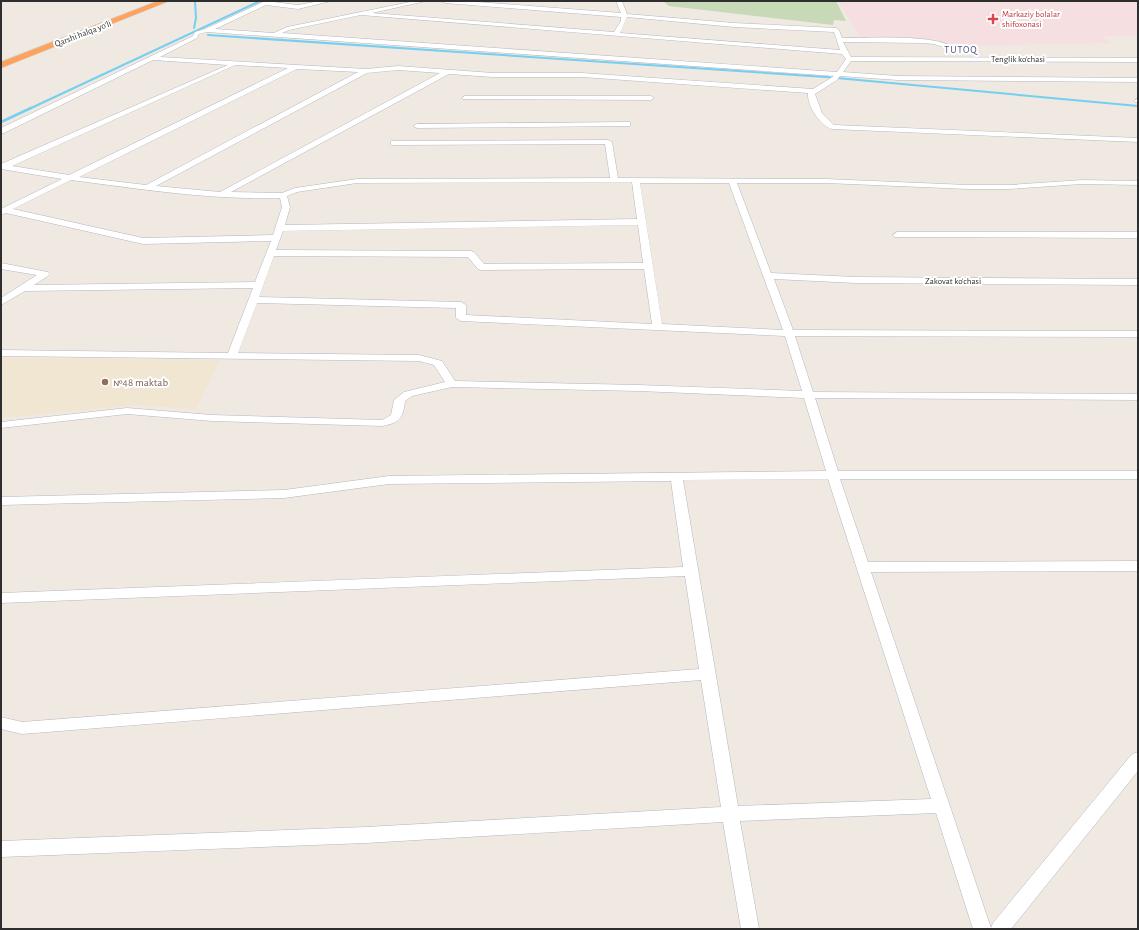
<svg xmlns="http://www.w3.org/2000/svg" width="1139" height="930" font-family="'Alegreya Sans',sans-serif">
	<rect width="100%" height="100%" fill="#efe9e1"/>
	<path fill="#f0e6d1" d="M1 358 220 360 196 409 136 405 1 418Z"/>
	<path fill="#f5dfe0" d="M838 1H1138V36H1102L1112 43 943 46 937 39 860 38Z"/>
	<path fill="#c8d9b8" d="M663 1H836L846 21 834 20 833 25 669 6Z"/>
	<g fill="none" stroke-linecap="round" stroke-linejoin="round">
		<g stroke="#75cff0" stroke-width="2">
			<path d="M194 28 196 18 195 1"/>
			<path d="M208 35 826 77 1138 106"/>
			<path d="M29 109 260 1"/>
		</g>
		<path stroke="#75cff0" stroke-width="2.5" d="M1 122 31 108"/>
		<defs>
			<g id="minor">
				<path d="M265 1 298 5 320 1H331L298 9 266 5 215 29 274 33 287 27 415 1H426L372 13 614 32 621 21V17L445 3 442 1H465L621 13 616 1H622L627 14 734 23 836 28 839 30 842 38C866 38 935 34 952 47L949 49 934 44 923 43 843 42 851 57 1138 58V62L851 61 843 72 898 76 1138 78V82L898 80 840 76 837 80 815 94 822 113 834 125 1138 138V142L832 129C819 125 807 105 808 93L582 77H493L449 74 231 192 282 193 295 188 357 179 610 178 605 144 391 145V141H394L608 140 612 142 618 178 826 179 968 185H1009L1082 180 1138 181V185L1082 184 1009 189H968L826 183H737L771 273 856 277 1138 279V285L856 283 774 279 793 330 1138 331V337L795 336 813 392 1138 394V400L815 398 838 471H1138V479H840L868 562 1138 561V571L871 572 991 928 993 923 1132 754 1138 752V771L1011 929H973L936 813 740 821 759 929H741L723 822 366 843 1 857V841L366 827 721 807 701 680 22 734 1 729V717L22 722 699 669 685 576 1 603V593L683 567 671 481 389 484 284 498 1 505V497L284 490 389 476 826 471 804 398 639 391 452 387 412 396 405 401C403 419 399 423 382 426L212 421 127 414 1 428V422L127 408 212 415 382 420 391 415 394 400 404 392 445 382 434 365 419 361 1 356V350L228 353 253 288 25 291 1 305V298L37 275 1 269V263L48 272 50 274 48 276 34 285 255 282 271 241 143 244 6 213 1 215V209L62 179 1 169V164L228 65 153 60 4 133H1V128L193 36 195 32 205 29ZM361 15 842 54 846 59 837 72 282 33 289 30ZM627 17 734 27 834 32 840 50 620 33ZM207 32 834 76 813 89 582 73H493L398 66 366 69 160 57 197 38 199 34ZM235 65 288 68 69 175 12 166ZM297 69 358 72 146 185 79 177ZM398 70 440 73 220 192 156 186 367 73ZM71 180C140 189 210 200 280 198L282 207 273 235 143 238 13 209ZM632 182 637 219 285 225 290 207 287 196 297 192 357 183ZM640 183H729L783 330 662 324ZM638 225 643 263 484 264 474 252 471 251 276 250 283 231ZM274 256 468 257 478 269 481 270 644 269 652 324 466 315V305L461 302 259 297ZM257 303 456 308V318L461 321 785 336 802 391 639 385 455 381 442 361 419 355 238 353ZM828 479 931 799 738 806 683 480Z"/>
				<path d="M465 96H651L654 98 651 100 463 99V97Z"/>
				<path d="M1137 99 1138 103 1135 102V100Z"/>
				<path d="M627 122H630V126L417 128 413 126 417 124Z"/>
				<path d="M897 232H1138V238L894 237 893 235Z"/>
			</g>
			<path id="highway" d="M158 1H169L1 68V62Z"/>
		</defs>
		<use href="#minor" stroke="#b4b7c1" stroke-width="1"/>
		<use href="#highway" stroke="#c9c9c9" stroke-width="1"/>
		<use href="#minor" fill="#fff" fill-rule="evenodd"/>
		<use href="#highway" fill="#ffa35c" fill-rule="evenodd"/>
	</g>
	<path fill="#e0444e" stroke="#fff" stroke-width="1.5" d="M991 13h4v4h4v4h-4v4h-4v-4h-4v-4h4z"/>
	<circle fill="#8d6e63" stroke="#fff" stroke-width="1.5" cx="105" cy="382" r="4"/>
	<g text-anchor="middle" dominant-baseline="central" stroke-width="4" stroke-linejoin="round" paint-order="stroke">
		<g font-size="9" fill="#be3a42" stroke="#fff" text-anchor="start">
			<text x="1002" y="14">Markaziy bolalar<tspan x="1002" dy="10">shifoxonasi</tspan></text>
		</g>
		<g font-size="9" fill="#2e2e2e" stroke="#fff">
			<text transform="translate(83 34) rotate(-21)">Qarshi halqa yoʻli</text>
			<text x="1018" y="59">Tenglik ko'chasi</text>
			<text x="953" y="281">Zakovat ko'chasi</text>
		</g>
		<g font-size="10" letter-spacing="1" fill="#4d5680" stroke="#fff">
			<text x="961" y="50">TUTOQ</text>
		</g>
		<g font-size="11" fill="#785e54" stroke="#fff" text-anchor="start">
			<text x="113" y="382">№48 maktab</text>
		</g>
	</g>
	<rect width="1139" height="930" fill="none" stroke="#2e2e2e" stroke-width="4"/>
</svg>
